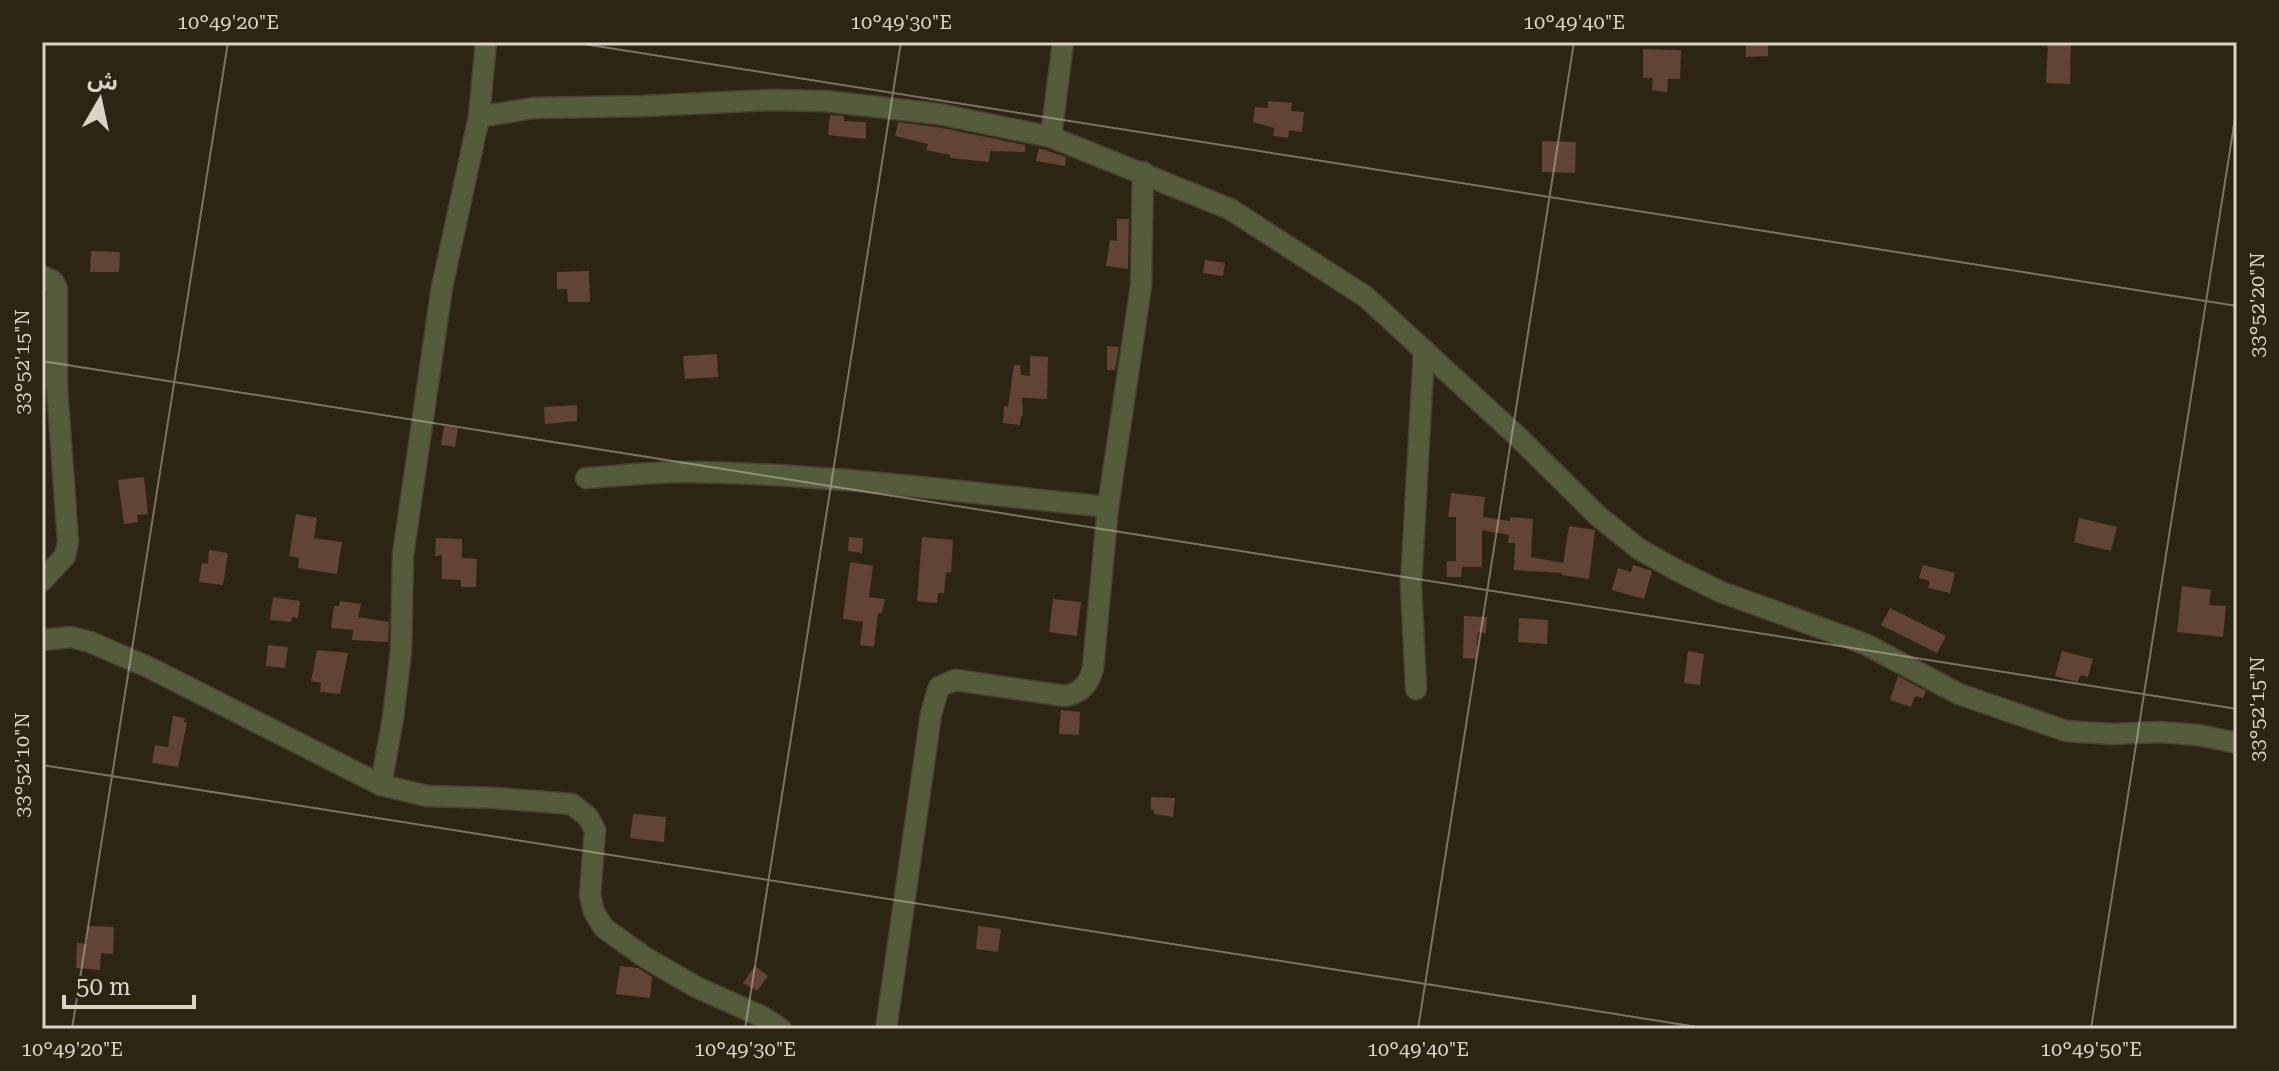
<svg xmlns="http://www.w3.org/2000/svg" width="2279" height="1071" font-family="'Roboto Serif','Noto Sans Arabic',serif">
	<rect width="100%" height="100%" fill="#2d2514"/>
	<g fill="#614433">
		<path d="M1746 42H1768V56L1746 57Z"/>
		<path d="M2048 42H2071L2070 84 2046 83Z"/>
		<path d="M1643 49 1681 50 1680 79H1668L1667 92 1652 90 1653 78H1643Z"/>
		<path d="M1268 101 1292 103 1291 111 1304 112 1302 132 1289 130 1288 138 1273 136 1274 128 1253 122 1255 107 1268 108Z"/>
		<path d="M830 115 844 116V121L866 122V139L828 135Z"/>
		<path d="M898 122 937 127 1025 145V152L990 151 989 162 950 158V155L926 150 928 144 895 136Z"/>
		<path d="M1542 141 1576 142 1575 173 1542 172Z"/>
		<path d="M1039 148 1066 157 1065 166 1036 161Z"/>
		<path d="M1117 219H1129L1128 269 1106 266 1110 240 1117 241Z"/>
		<path d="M91 251 120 252 119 272H90Z"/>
		<path d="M1205 260 1225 263 1223 276 1203 273Z"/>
		<path d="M589 271 590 302H568L567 289H557V272Z"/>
		<path d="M1107 346 1119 347 1115 370H1107Z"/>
		<path d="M717 354 718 377 685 379 683 356Z"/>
		<path d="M1030 356 1048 357 1047 399 1022 398 1023 416H1021L1020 425 1003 423 1004 406 1008 407 1014 365H1020L1021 375 1030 376Z"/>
		<path d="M577 405V421L545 424 544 407Z"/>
		<path d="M444 426 458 428 455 447 441 445Z"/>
		<path d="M144 477 148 514 137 515 138 522 124 524 118 480Z"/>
		<path d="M1451 493 1485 497 1483 517 1510 521V517L1533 519 1531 557 1563 563 1569 526 1595 530 1589 579 1562 575V573L1514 570 1515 543H1508L1509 535 1482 530V567H1462L1461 577H1447V561H1456V517H1448Z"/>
		<path d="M296 514 317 518 314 538 342 542 337 574 298 568 299 558 289 556Z"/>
		<path d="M2079 518 2117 527 2111 551 2074 542Z"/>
		<path d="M849 537 863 538 862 553 848 551Z"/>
		<path d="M922 537 953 540 951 573 946 572 944 593H938L937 603 917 601Z"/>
		<path d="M436 538 462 539V558L477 559 476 587H461V580L442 579V555L435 556Z"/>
		<path d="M209 550 228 553 223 585 199 582 202 563 208 564Z"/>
		<path d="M850 562 873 566 869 597 885 599 882 613H878L874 647 860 645 863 622 843 619Z"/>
		<path d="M1633 565 1652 571 1644 599 1612 590 1618 568 1631 572Z"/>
		<path d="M1923 565 1955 573 1950 593 1928 588 1930 581 1919 578Z"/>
		<path d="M2182 586 2211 590 2209 605 2226 606 2223 637 2177 632Z"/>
		<path d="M273 597 300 601 298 618 292 617 291 622 270 620Z"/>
		<path d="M1053 599 1081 602 1077 636 1049 632Z"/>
		<path d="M340 601 361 604 358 617 389 622 388 642 352 640 353 630 331 628 334 606H339Z"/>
		<path d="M1890 608 1946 636 1937 653 1881 625Z"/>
		<path d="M1464 616 1487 617 1486 633 1478 632 1476 659 1463 658Z"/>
		<path d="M1519 618 1548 620 1547 644 1518 642Z"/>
		<path d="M268 645 288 647 285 668 266 666Z"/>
		<path d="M317 650 348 653 340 694 320 692 321 683 311 681Z"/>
		<path d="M1688 651 1704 654 1700 685 1684 683Z"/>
		<path d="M2062 651 2093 659 2088 677 2081 675 2077 682 2055 676Z"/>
		<path d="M1898 676 1926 691 1923 698 1915 696 1911 707 1890 700Z"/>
		<path d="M1061 710 1080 712 1079 735 1059 734Z"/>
		<path d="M173 716 185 718 184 722 187 723 178 767 152 763 155 745 168 747Z"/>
		<path d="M1151 797 1175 798 1173 817 1154 814V810L1151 809Z"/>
		<path d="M633 814 666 817 664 842 630 838Z"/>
		<path d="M88 926 114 927 113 954 101 953 100 970 76 968 77 943 87 944Z"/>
		<path d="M978 926 1001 929 998 952 976 949Z"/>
		<path d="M620 966 638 968 652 977 650 998 616 994Z"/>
		<path d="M755 966 768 976 757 991 743 983Z"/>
	</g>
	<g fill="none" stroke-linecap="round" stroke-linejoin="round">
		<defs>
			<g id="minor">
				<path d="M479 117 533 108 645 106 771 100 825 101 939 114 1051 137 1230 209 1366 297 1517 436 1598 516 1639 549 1678 571 1721 592 1865 644 1959 694 2066 731 2112 734 2160 732 2198 735 2237 743"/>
				<path d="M1051 137 1063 42"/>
				<path d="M42 276 53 281 57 289V387L68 542 65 556 42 581"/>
				<path d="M586 478C618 476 651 472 683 472 825 473 967 493 1108 507"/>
				<path d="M42 640 71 637 90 642 148 667 381 785 427 796 496 798 572 804 588 817 595 830 590 895 594 912 604 928 646 958 696 987 763 1017 781 1029"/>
				<path d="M1416 689 1411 585 1424 350"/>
				<path d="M381 785 393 718 401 651 403 555 442 287 479 117 486 42"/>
				<path d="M886 1029 931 714 939 687 955 680 1066 696C1082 692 1089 684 1093 668L1108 507 1141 286 1143 172"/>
			</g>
		</defs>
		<use href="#minor" stroke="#494131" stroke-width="23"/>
		<use href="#minor" stroke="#555c3c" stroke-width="20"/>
	</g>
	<path fill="none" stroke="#d9d3c8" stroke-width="2" stroke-opacity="0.45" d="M571 42 2237 306M42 361 2237 709M42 765 1710 1029M72 1029 228 42M745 1029 901 42M1418 1029 1574 42M2091 1029 2237 106"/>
	<rect width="2279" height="1071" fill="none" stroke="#2d2514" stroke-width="88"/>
	<g transform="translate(100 100) rotate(9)" stroke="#2d2514" stroke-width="6" paint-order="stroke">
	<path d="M0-6L14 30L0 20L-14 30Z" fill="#d9d3c8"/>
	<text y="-12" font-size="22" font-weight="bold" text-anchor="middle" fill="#d9d3c8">ش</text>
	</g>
	<path d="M64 995v12h130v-12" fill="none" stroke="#d9d3c8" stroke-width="4"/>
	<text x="76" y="995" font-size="24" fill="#d9d3c8" stroke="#2d2514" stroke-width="6" paint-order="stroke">50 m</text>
	<rect x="44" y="44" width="2191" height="983" fill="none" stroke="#d9d3c8" stroke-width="3"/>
	<g font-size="20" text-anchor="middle" fill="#d9d3c8">
		<text x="228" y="29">10°49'20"E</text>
		<text x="901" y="29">10°49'30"E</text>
		<text x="1574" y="29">10°49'40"E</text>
		<text transform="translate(2257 305) rotate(-90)" y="7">33°52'20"N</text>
		<text transform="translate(22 362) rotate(-90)" y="7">33°52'15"N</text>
		<text transform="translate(2257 709) rotate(-90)" y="7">33°52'15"N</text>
		<text transform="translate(22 765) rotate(-90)" y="7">33°52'10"N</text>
		<text x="72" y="1056">10°49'20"E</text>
		<text x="745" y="1056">10°49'30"E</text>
		<text x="1418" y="1056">10°49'40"E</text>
		<text x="2091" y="1056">10°49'50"E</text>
	</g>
</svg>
